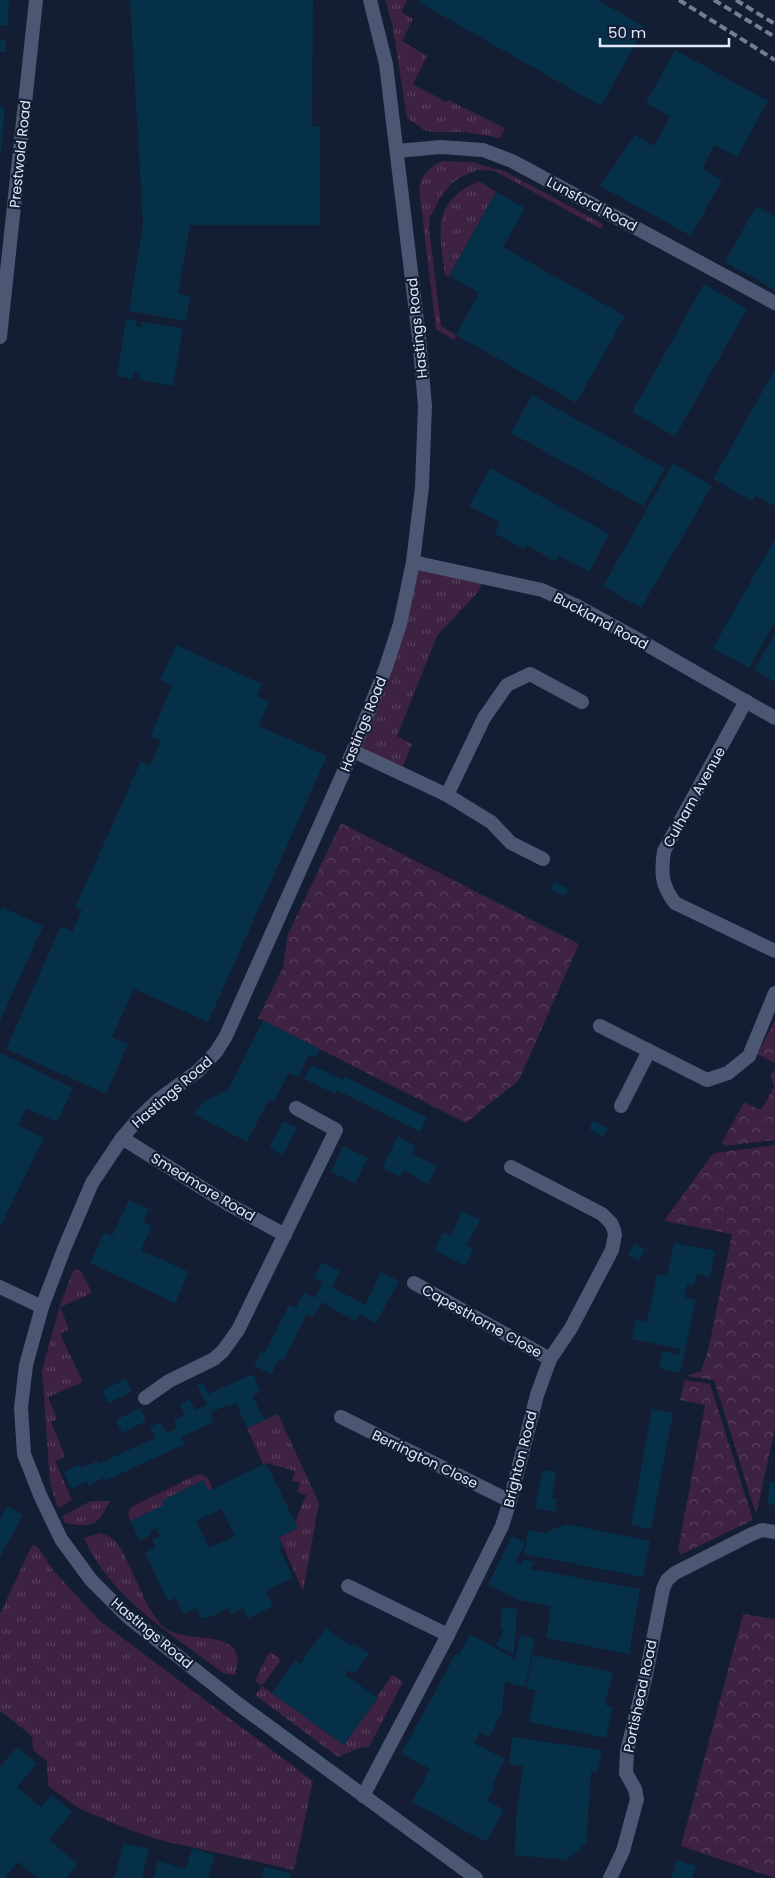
<svg xmlns="http://www.w3.org/2000/svg" width="775" height="1878" font-family="Poppins,sans-serif">
	<defs>
		<pattern id="grass-tufts" width="24" height="20" patternUnits="userSpaceOnUse" patternTransform="scale(1.25)"><rect width="24" height="20" fill="#3d2242"/><path d="M3 7l-1-3M5 7V3M7 7l1-3M15 17l-1-3M17 17v-4M19 17l1-3" fill="none" stroke="#59425e"/></pattern>
		<pattern id="park-crowns" width="20" height="18" patternUnits="userSpaceOnUse" patternTransform="scale(1.25)"><rect width="20" height="18" fill="#3d2242"/><path d="M2 6a3 3 0 1 1 6 0M12 15a3 3 0 1 1 6 0" fill="none" stroke="#59425e"/></pattern>
	</defs>
	<rect width="100%" height="100%" fill="#131d34"/>
	<g fill="url(#grass-tufts)">
		<path d="M385 0H407L401 12 413 19 402 41 427 56 413 84 446 102 448 100 505 128 500 138 465 132H433L424 130 407 118 392 23Z"/>
		<path d="M443 161 472 162 506 172 603 224 601 229 495 171 478 170 461 177 451 184 441 196 430 217 429 229 441 326 456 335 454 340 436 329 419 190C420 177 430 165 443 161Z"/>
		<path d="M479 181 496 192 449 276H445C440 232 430 203 479 181Z"/>
		<path d="M413 562 485 577 478 592 437 636 397 736 412 744 402 769 353 751Z"/>
		<path d="M74 1269 81 1271 92 1293 60 1307 69 1329 60 1334 83 1382 48 1397 57 1419 51 1422 65 1456 55 1461 72 1500 58 1508 50 1484 42 1370 60 1305Z"/>
		<path d="M278 1414 319 1503 303 1591 279 1537 297 1528 295 1522 306 1495 297 1492 300 1483 292 1481 295 1471 266 1463 263 1464 247 1428Z"/>
		<path d="M202 1474 208 1478 213 1490 209 1491 203 1480 162 1501 164 1505 130 1521 128 1513 131 1507 196 1475Z"/>
		<path d="M91 1501H110C97 1526 94 1528 65 1523L62 1516Z"/>
		<path d="M101 1533C107 1535 113 1538 117 1543 122 1548 125 1557 128 1563 137 1581 144 1602 156 1618 159 1621 162 1627 166 1629 191 1645 251 1626 235 1675L223 1673C173 1635 110 1598 84 1538Z"/>
		<path d="M34 1545 38 1547 52 1569 100 1621 313 1781 294 1870 160 1840 130 1830 80 1809 48 1786 47 1761 33 1750 32 1736 0 1711V1614L31 1547Z"/>
		<path d="M271 1652 281 1660 262 1686 344 1745 392 1675 403 1682 369 1747 359 1748 338 1757 255 1695 262 1686 255 1681 267 1656Z"/>
	</g>
	<g fill="url(#park-crowns)">
		<path d="M341 823 579 944 519 1080 466 1123 258 1018 283 967 288 934Z"/>
		<path d="M775 1021V1063L757 1054Z"/>
		<path d="M775 1069V1140L725 1146 722 1143 744 1102 761 1110 774 1087 771 1076Z"/>
		<path d="M775 1145V1428L757 1511H755L714 1380 686 1376 701 1371 708 1351 732 1234 664 1221 711 1156 715 1153Z"/>
		<path d="M685 1380 710 1384 753 1520 680 1555 678 1550 705 1405 680 1400Z"/>
		<path d="M743 1614 775 1619V1878L681 1846Z"/>
	</g>
	<g fill="#063047" fill-rule="evenodd">
		<path d="M0 0H9L8 26 0 25Z"/>
		<path d="M130 0H313L312 126 320 127V225H190L178 294 190 296 186 321 129 311 143 224Z"/>
		<path d="M421 0H598L645 27 601 106 420 3Z"/>
		<rect x="0" y="40" width="6" height="12"/>
		<path d="M675 50 768 101 737 157 715 145 702 169 722 180 691 236 600 186 635 135 654 146 670 117 646 103Z"/>
		<path d="M0 107H5L1 153 0 152Z"/>
		<path d="M496 192 525 208 503 247 625 316 576 403 456 335 479 293 449 276Z"/>
		<path d="M756 206 775 217V290L725 262Z"/>
		<path d="M704 284 747 309 675 437 632 412Z"/>
		<path d="M126 319 137 321 136 326 141 327 142 322 183 328 173 386 139 380 140 373 134 372 133 379 117 376Z"/>
		<path d="M775 369V506L756 496 752 501 713 479Z"/>
		<path d="M532 395 665 468 644 506 511 433Z"/>
		<path d="M673 463 712 486 641 608 603 586Z"/>
		<path d="M490 468 609 534 589 572 559 556 556 562 526 545 524 549 494 533 500 522 469 506Z"/>
		<path d="M775 539V622L749 668 713 648Z"/>
		<path d="M775 633V682L754 670Z"/>
		<path d="M176 645 262 684 257 696 269 702 259 726 327 756 208 1022 134 989 112 1037 128 1044 106 1094 6 1049 61 926 72 932 82 910 75 908 141 761 150 766 161 741 150 737 172 686 160 680Z"/>
		<path d="M554 882 568 889 565 896 550 889Z"/>
		<path d="M2 907 43 926 0 1021V912Z"/>
		<path d="M263 1020 320 1050 315 1058 309 1055 298 1077 289 1073 274 1102 269 1099 247 1142 193 1114 204 1102 229 1088Z"/>
		<path d="M0 1053 73 1088 57 1122 26 1108 18 1125 44 1138 0 1227Z"/>
		<path d="M312 1065 343 1080 344 1076 427 1118 420 1132 337 1090 336 1094 304 1079Z"/>
		<path d="M283 1121 297 1127 283 1155 269 1148Z"/>
		<path d="M593 1121 608 1128 603 1137 589 1129Z"/>
		<path d="M398 1136 416 1146 412 1154 437 1166 428 1184 404 1170 400 1177 382 1168Z"/>
		<path d="M343 1146 368 1158 355 1183 331 1172Z"/>
		<path d="M129 1200 149 1209 143 1222 152 1226 141 1250 189 1272 175 1303 90 1263 104 1233 112 1236Z"/>
		<path d="M462 1211 480 1220 467 1245 474 1248 465 1266 434 1250 443 1232 451 1236Z"/>
		<path d="M634 1243 645 1249 639 1261 628 1255Z"/>
		<path d="M674 1243 715 1251 710 1277 697 1274 694 1285 687 1284 684 1297 696 1300 680 1373 659 1368 663 1351 679 1355 680 1349 632 1339 636 1319 647 1322 657 1274 667 1276Z"/>
		<path d="M322 1262 340 1271 332 1287 365 1305 381 1272 399 1281 376 1323 360 1315 356 1322 322 1302 313 1317 307 1314 283 1361 279 1359 271 1375 254 1365 262 1350 265 1352 289 1305 296 1308 304 1292 315 1298 323 1282 314 1278Z"/>
		<path d="M253 1374 261 1392 252 1396 265 1420 247 1428 236 1403 227 1407V1405L210 1413 214 1422 181 1437 185 1444 105 1481 104 1478 89 1485 87 1481 71 1489 64 1472 79 1465 81 1468 97 1461 98 1464 155 1438 150 1427 161 1422 166 1433 177 1428 174 1420 185 1415 180 1404 190 1399 195 1410 207 1405 197 1385 203 1383 208 1394Z"/>
		<path d="M126 1379 132 1392 108 1403 102 1391Z"/>
		<path d="M140 1408 146 1421 122 1433 116 1420Z"/>
		<path d="M652 1409 673 1413 651 1529 631 1525Z"/>
		<path d="M266 1463 298 1528 279 1537 283 1546 279 1548 293 1577 266 1591 273 1606 248 1619 243 1608 231 1614 228 1608 211 1617 201 1618 196 1608 183 1614 176 1598 168 1601 145 1553 156 1547 152 1540 160 1536 156 1528 149 1532 151 1535 140 1541 130 1521 164 1505 162 1501 203 1480 209 1491ZM221 1509 235 1536 209 1548 196 1521Z"/>
		<path d="M542 1470 556 1472 552 1498 557 1499 555 1512 535 1508Z"/>
		<path d="M770 1482 775 1483V1505L767 1504Z"/>
		<path d="M7 1506 23 1515 0 1557V1520Z"/>
		<path d="M566 1524 650 1541 643 1577 524 1554 528 1530 544 1533Z"/>
		<path d="M512 1536 525 1543 516 1562 522 1564 523 1560 533 1562 531 1569 640 1589 629 1654 546 1638 551 1606 518 1600 488 1585Z"/>
		<path d="M501 1608 517 1609 514 1655 496 1645 504 1630H501Z"/>
		<path d="M326 1628 352 1646 354 1643 369 1654 354 1674 348 1670 345 1675 378 1698 344 1745 272 1693 295 1660 300 1664Z"/>
		<path d="M470 1634 515 1659 520 1635 535 1639 525 1687 511 1684 505 1681 502 1713 489 1737 480 1732 474 1743 505 1759 492 1785 495 1786 487 1800 504 1810 486 1842 412 1802 430 1769 401 1754 456 1653 459 1655Z"/>
		<path d="M533 1655 613 1672 605 1705 613 1707 606 1738 529 1722 535 1690 526 1689Z"/>
		<path d="M512 1737 602 1750 597 1772H591L586 1845H581V1849L565 1860 515 1855 516 1818 523 1766 509 1765Z"/>
		<path d="M17 1747 37 1763 17 1787 41 1807 51 1795 72 1811 49 1840 78 1864 66 1878H37L18 1862 5 1878H0V1767Z"/>
		<path d="M124 1843 149 1849 142 1878H114Z"/>
		<path d="M192 1848 215 1855 208 1878H154L158 1861 186 1869Z"/>
		<path d="M677 1860 696 1866 692 1878H671Z"/>
		<path d="M264 1867 291 1873 290 1878H262Z"/>
	</g>
	<g fill="none" stroke-linecap="round" stroke-linejoin="round">
		<g stroke="#4c5873" stroke-width="14">
			<path d="M397 151 441 147 483 150 512 161 775 303"/>
			<path d="M0 337 36 0"/>
			<path d="M413 562 542 590 575 605 637 639 775 718"/>
			<path d="M746 701 664 851C661 873 661 885 675 903L775 951"/>
			<path d="M353 751 447 795 491 822 511 843 543 859"/>
			<path d="M447 795 484 718 507 685 530 674 582 702"/>
			<path d="M600 1026 707 1080 728 1073 749 1056 775 993"/>
			<path d="M621 1106 649 1051"/>
			<path d="M122 1138 228 1204 285 1235"/>
			<path d="M414 1283 550 1359"/>
			<path d="M0 1287 42 1307"/>
			<path d="M145 1398 169 1381 214 1359 223 1351 238 1330 336 1130 296 1108"/>
			<path d="M341 1417 510 1501"/>
			<path d="M348 1586 448 1635"/>
			<path d="M363 1796 448 1635 502 1526 510 1501 537 1395 550 1359 571 1328 612 1250 615 1235 614 1230 611 1223 602 1214 511 1167"/>
			<path d="M610 1878 623 1851 637 1799 635 1789 626 1773 627 1751 646 1675 663 1589 667 1580 675 1573 750 1535 762 1530 775 1532"/>
		</g>
		<path stroke="#4c5873" stroke-width="14" d="M370 0 386 64 419 338 425 406 422 487 413 562 400 624 386 667 353 751 226 1036 216 1052 198 1071 158 1100 139 1118 122 1138 92 1183 64 1249 42 1307 26 1365 21 1408 24 1454 40 1495 61 1539 91 1580 128 1617 241 1706 476 1878"/>
		<g stroke="#757e91" stroke-width="4" stroke-dasharray="8 4" stroke-linecap="butt">
			<path d="M679 0 775 60"/>
			<path d="M714 0 775 37"/>
			<path d="M736 0 775 24"/>
		</g>
	</g>
	<g text-anchor="middle" dominant-baseline="central" stroke-width="4.5" stroke-linejoin="round" paint-order="stroke">
		<g font-size="14" fill="#e0e7f7" stroke="#131d34">
			<text transform="translate(20 154) rotate(-84)">Prestwold Road</text>
			<text transform="translate(592 204) rotate(28)">Lunsford Road</text>
			<text transform="translate(417 328) rotate(-96)">Hastings Road</text>
			<text transform="translate(601 621) rotate(28)">Buckland Road</text>
			<text transform="translate(363 724) rotate(-68)">Hastings Road</text>
			<text transform="translate(694 797) rotate(-61)">Culham Avenue</text>
			<text transform="translate(172 1092) rotate(-41)">Hastings Road</text>
			<text transform="translate(203 1187) rotate(31)">Smedmore Road</text>
			<text transform="translate(482 1321) rotate(29)">Capesthorne Close</text>
			<text transform="translate(425 1459) rotate(26)">Berrington Close</text>
			<text transform="translate(520 1459) rotate(-76)">Brighton Road</text>
			<text transform="translate(152 1633) rotate(40)">Hastings Road</text>
			<text transform="translate(640 1696) rotate(-78)">Portishead Road</text>
		</g>
	</g>
	<path d="M600 38v8h129v-8" fill="none" stroke="#e0e7f7" stroke-width="2.5"/>
	<text x="608" y="38" font-size="15" fill="#e0e7f7" stroke="#131d34" stroke-width="4" paint-order="stroke">50 m</text>
</svg>
